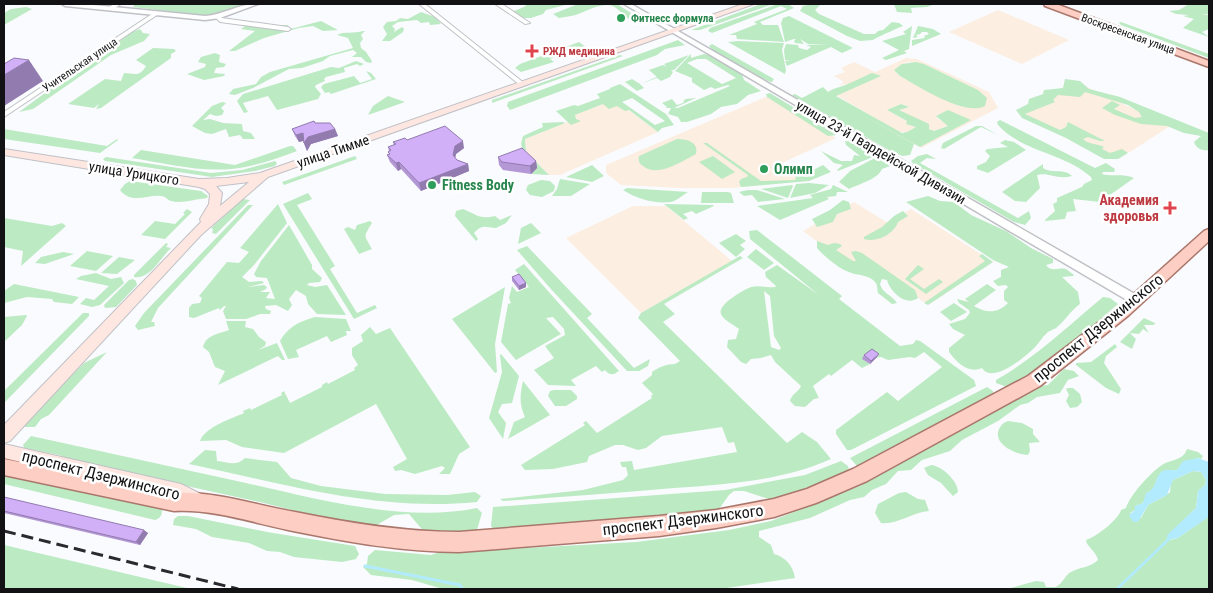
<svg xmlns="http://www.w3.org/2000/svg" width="1213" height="593" font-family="'Roboto Condensed',sans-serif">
	<rect width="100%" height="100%" fill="#fafbff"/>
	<g fill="#fceee0" fill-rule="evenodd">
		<path d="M998 10 1069 40 1022 64 949 32Z"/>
		<path d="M906 58 917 59 989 92 998 108 921 148 824 94 844 82 834 76 845 72 841 68 854 62 875 72ZM909 62 924 64 978 90 976 108 954 104 900 76 896 73 902 64ZM867 75 881 76 836 95 899 132H907L916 127 910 125 908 122 887 110 901 104 909 107 899 110 926 124 929 129 934 131 949 125 938 119 936 116 938 114 970 120 920 147 825 93 839 85 850 84Z"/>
		<path d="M1074 81 1170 126 1130 152 1112 158 1019 113Z"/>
		<path d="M768 96 836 138 780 164 807 180 733 188H680L621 185 606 173V165Z"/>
		<path d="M614 100 658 132 560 175H549L526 152 525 139 577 118 574 115Z"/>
		<path d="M854 202 888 223 911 209 993 262 928 305 868 262 855 270 803 231Z"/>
		<path d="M633 206H666L732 261 641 313 566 238Z"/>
	</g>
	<g fill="#bceac3" fill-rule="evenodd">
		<path d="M135 4H248L222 13 207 16 133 7Z"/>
		<path d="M525 4H569L546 10 543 14 531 18H524L512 12 526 6Z"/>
		<path d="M578 4H617L642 20C625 25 622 7 609 5 595 4 583 14 571 16 567 17 563 17 559 18L553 14Z"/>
		<path d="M761 4H773L700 30H691Z"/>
		<path d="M778 4H788L794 8 760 22 763 25H778L784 42 737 39 736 35H729L757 24 754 22 787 9 781 6 712 33 708 31 710 28Z"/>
		<path d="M812 4H821L815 10 819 14 864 34H875L878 31 883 30 892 22 899 23 903 26C898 28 875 38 873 40L860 41 847 36 800 11 803 6Z"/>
		<path d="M894 4H935L927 7 911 8 912 13 897 12Z"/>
		<path d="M1189 4H1209V14L1201 15H1209V29L1202 32 1209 37 1183 28 1194 19 1183 16 1189 15 1176 14 1169 11 1179 10Z"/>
		<path d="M26 7 32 9 4 25V13L11 9Z"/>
		<path d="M421 12 435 17 441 24 430 25 429 22 421 23 417 20 398 22 392 26 395 29 394 32 402 27 404 29 403 32 390 41H382L387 34 383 27 387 22 396 21 400 18 408 19Z"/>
		<path d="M789 16 853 48 842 53 831 47 787 66 785 61 790 60H785L784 50 786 44 798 45 799 48 807 50 811 47 806 45 828 44H808L800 39 804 44 795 43 794 41 796 39H794L785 42 781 23 783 18Z"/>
		<path d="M321 21 338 30 323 31 313 26 299 28 264 38 235 51H229L255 31 241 29 245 26 289 25 282 29 283 31Z"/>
		<path d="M1121 22 1209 54V58L1121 25 1119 23Z"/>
		<path d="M912 26 909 49 904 51 907 53 886 60 882 58 899 50 882 41 906 34 903 32Z"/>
		<path d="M918 26 933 29 941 34 912 46V40L925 38 924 36 929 34 927 32H922L920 34 916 35 918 37 913 38Z"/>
		<path d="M140 29 143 33 150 34 144 41 111 55 33 109 19 112 82 66 104 55 109 49 132 32Z"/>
		<path d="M363 31H365L361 35 363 39 360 43 361 48 366 52 372 61 371 63 366 62 361 57H352L357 53 353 50 330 56 323 61 302 68 289 69 253 88 235 95 229 94 233 89 256 84 261 77 270 72 353 48 348 38 337 35C344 31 354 34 363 31Z"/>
		<path d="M678 40 685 45 665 49 657 55 510 110 507 106 508 102Z"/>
		<path d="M738 41 784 43 782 50 786 70 785 74 728 42Z"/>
		<path d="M579 42 590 50 571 57 566 53 550 59 554 62 521 72 515 68 520 64Z"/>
		<path d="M712 44 774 79 772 82C766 82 711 52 709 46Z"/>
		<path d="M153 48 174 49 176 51 171 54V58L101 108 96 109 99 104 94 108 68 104 105 79 121 81 124 73C134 73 139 78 146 66L136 60Z"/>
		<path d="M215 53 220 55 219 62 226 64 224 67 216 68 214 73 225 74 224 76 204 80 187 74 205 67 206 64 198 62 201 57Z"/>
		<path d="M691 54V58L704 54 710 55 742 74 744 80 761 91 748 95 737 104 721 107 711 114 687 122H681L678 117 668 114 671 108H666L667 107 662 103 672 99 677 105 683 103 685 99 696 98 674 108H678L730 86 728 85 715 89 711 87 704 90 692 82V78L675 71ZM697 59H706L736 78 722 84 687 63Z"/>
		<path d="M620 55 623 56 492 103V100Z"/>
		<path d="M689 55 674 70H671L673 72 670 77 661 81 657 78 640 84 644 88 637 91 625 82 632 79 640 84 657 77 649 70 663 65 667 67 664 64Z"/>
		<path d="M356 61 364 64 360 66 357 64 344 68 345 72 326 77 324 79 325 81 316 85 315 87 321 94 318 99 277 110 268 96 243 103 248 112 244 113 237 101 243 94 331 67 339 68Z"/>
		<path d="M916 62 924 64 978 90 987 98 985 106C965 117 918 86 900 76L894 70 902 64Z"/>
		<path d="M366 71 371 73 376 79 331 94 329 92 325 93 321 87 324 84 354 76 360 83 372 79Z"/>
		<path d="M872 73 881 76 836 96 902 133 907 132 916 127 906 124 907 121 887 110 901 104 909 107 899 110 929 124V129L934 131 948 126 936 116 948 110 971 120 920 147 853 110 914 144 910 155 903 156 894 153 792 95 795 94 802 98 823 87 828 92C836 87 842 87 850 83 858 80 864 76 872 73Z"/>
		<path d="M1065 79 1080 81 1089 89 1120 97 1209 133V150C1203 151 1196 149 1194 142L1201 136 1184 133 1167 126 1141 124 1115 115 1102 108 1112 101 1120 105 1114 109 1135 118 1142 117 1139 112 1128 105 1085 92 1080 97 1058 95 1053 100 1055 102 1025 114 1060 130 1066 127 1068 122 1105 141H1100L1088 137 1083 139C1089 145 1096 143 1104 147L1102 149 1110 153 1122 149 1128 153 1118 159H1104L1066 138 1022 118 1016 110 1028 104 1029 99 1043 94 1044 90 1063 88Z"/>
		<path d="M620 84 666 114 674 125 662 128 658 132 629 110 625 111 617 106 609 109 603 104 575 115 576 119 581 121 571 125 556 111 574 105 578 106 600 98 597 94 610 89V88ZM632 98 665 121 655 125 622 102Z"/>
		<path d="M770 93 834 132 836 135 828 136 767 97 766 94Z"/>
		<path d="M388 96 405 102 368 115 373 106Z"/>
		<path d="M222 102 226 103 221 108 224 111 222 115 216 116 210 114 203 120 210 119 223 123 242 124 243 131 251 133 255 139H243L240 135 229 137 226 129 212 134 205 133 192 126 212 106Z"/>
		<path d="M1000 120 1095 168 1106 163 1115 169 1114 172H1103L1102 174C1112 177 1123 173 1134 178L1100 202 1073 199 1076 211 1067 212 1065 219 1045 221V220L1055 211 1053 204 1057 202V198L1082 187 1084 184 1092 180 1091 177C1065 153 1022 152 998 125L997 122Z"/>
		<path d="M563 122 565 123 525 139 526 152 549 175 531 174 533 170 523 151 521 144 523 136 543 127 542 123Z"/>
		<path d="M976 126H982L998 135 981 127 944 149 941 148 943 143Z"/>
		<path d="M4 129 107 146 117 139 118 140 100 153 4 139Z"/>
		<path d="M677 139C687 139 699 142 696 154 682 161 658 178 643 166 639 163 638 161 639 156Z"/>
		<path d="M1005 140 1014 142 1026 150 988 173 977 169V166L986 162 990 156 985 151 987 149 1008 147 1000 143Z"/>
		<path d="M845 141C854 140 868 150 873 157L838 171 837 170 843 165 834 163 821 151 841 161H852L854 155 860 156 846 145Z"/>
		<path d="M703 143H707L761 181 795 180 796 177 786 173 788 168 806 177 810 175 807 173 823 165 831 172 809 181 741 187 739 182 741 179 747 177 748 175Z"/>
		<path d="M290 146H293L297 151C275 159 254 167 231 169 198 172 164 163 132 158L141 150 235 165Z"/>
		<path d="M927 154 936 159 927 158 920 163 1018 218 1029 211 1031 218 1025 225 1014 222 914 164 911 161 918 156Z"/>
		<path d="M355 156 357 159 284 185 282 182Z"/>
		<path d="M713 156 735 172 722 179 699 162Z"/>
		<path d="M106 157 211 173 242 170 275 161 277 163 275 166 255 171 212 177 105 161 103 159Z"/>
		<path d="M875 158C881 158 888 161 890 166L882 169C878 179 859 184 849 189L839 182 850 171Z"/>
		<path d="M1043 164V168C1052 174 1064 168 1072 176 1057 180 1049 172 1037 175L1040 188 1026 202 1015 201 1002 192Z"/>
		<path d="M592 165 604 176 592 182 566 177Z"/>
		<path d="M560 179 590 184 571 196H552L557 189Z"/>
		<path d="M541 180 550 181 555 186 554 191 542 197 530 195 526 190 528 185Z"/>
		<path d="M130 181 201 191 208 196 207 198C196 199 181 204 171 201 167 200 166 196 161 196 148 194 132 205 120 190L125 184Z"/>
		<path d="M809 183 829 185 815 193 790 198 796 184Z"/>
		<path d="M792 185 793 186 788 198 761 189Z"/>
		<path d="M833 185 848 192H837L836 196 827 197 829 199 780 220 757 206 813 198 810 195 831 189Z"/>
		<path d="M627 188 688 192C683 195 676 201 671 202 654 204 637 199 623 190Z"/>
		<path d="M748 190H757L785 199 758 202 752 195 744 196 739 192Z"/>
		<path d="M702 192H728L731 193 734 203H701Z"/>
		<path d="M308 193 312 199 297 205 335 266 330 269 357 313 375 305 377 308 354 319 283 204Z"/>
		<path d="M928 196 940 201 954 202 971 215 1006 231 1031 248 1053 259V263L1046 265C1052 273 1059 267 1066 269L1074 275 1073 276 1062 277 1078 292 1080 304C1070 311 1065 321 1056 328 1053 330 1048 331 1046 334 1042 337 1040 342 1036 346 1027 356 992 385 982 368 969 374 957 363 949 352V348L965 335 953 329 949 324 965 319 970 313 969 310 959 303 957 299 969 302 965 299 987 284 996 290 974 306C987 314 998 313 1008 303L1004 300V291L1008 287 1006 285 998 286 993 281 1001 277V270L1009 267 993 260 906 202Z"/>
		<path d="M243 199 250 200 216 234 212 233 213 229 211 228Z"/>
		<path d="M843 200 849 202 851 209 837 214 833 222 817 227 812 219 830 210Z"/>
		<path d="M278 204 287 223 254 265 242 277 249 282 262 281 264 283 248 287 264 285 267 287 266 289 260 292H270L266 298 275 299 267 278 256 277 254 274 261 261 289 225 312 265V269L322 278 320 282 309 283 307 285 315 287 327 285 346 315 317 314 308 304 306 296 296 290 289 299 292 305 288 311 276 305 265 306 266 309 271 311 270 314H260L246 319H226L223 311 226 306H224L220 310 219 308 194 318 189 317V308L192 304 200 303 202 298 199 296 227 262 239 263 249 252 240 248Z"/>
		<path d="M664 204 713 205 714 206 696 214 692 211 683 214 688 218 684 220Z"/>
		<path d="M248 205H253L158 308 151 322H154L155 326 138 330 135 326 144 313Z"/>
		<path d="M187 209 192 212 165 239 141 235 155 221 175 224 185 214 183 213Z"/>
		<path d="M463 209C476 214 479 220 495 216L500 220 512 215 506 223 496 228C485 227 482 224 474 233L478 239 476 241 455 216 456 211Z"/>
		<path d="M903 211 908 216 898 222C894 234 877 243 864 239V237L882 227 894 216Z"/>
		<path d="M4 218 52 226 62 223 66 226 21 266 23 251 4 247Z"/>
		<path d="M370 221 372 223C363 238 364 234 372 249L359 254 344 229 348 227 355 230 357 225Z"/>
		<path d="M531 223 541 233 518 244 521 228Z"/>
		<path d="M757 230 842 296 839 299 900 346 913 344 916 340 920 341 974 380 976 386 851 450H847L836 434V430L887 392 898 401 942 367 924 352 915 358 910 357 888 360 881 357 863 359 870 364 862 368 852 360 831 376 829 374 813 386 819 398 814 399 805 407 795 406 790 401C792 393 799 392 801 386L775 362 771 355 761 358 751 359 746 364 741 362 727 347 728 340 736 339 739 329C734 325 723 320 721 314 717 305 743 290 751 287 759 285 767 288 775 287L776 286 766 277 765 272 777 265 819 295 750 239 749 231ZM764 291 770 296 774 336 781 348 779 350 771 347Z"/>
		<path d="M736 234 746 241 740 245 745 249 736 257 719 243Z"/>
		<path d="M817 241 828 245 834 243 840 244 842 246 836 250 853 261H856L851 252 856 251 862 253 915 290 918 298C905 307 890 291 887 280L882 279 880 284C882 293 892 295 897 303L892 304 878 293C877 290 878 285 875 282 869 274 857 276 849 272 838 268 825 257 817 248Z"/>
		<path d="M166 243 168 244 166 247 171 248C161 257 150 280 134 277V275Z"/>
		<path d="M527 246 592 314 587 318 634 368 650 359 648 366 639 371H627L550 288 517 250Z"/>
		<path d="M756 249 774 263 764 270 747 257Z"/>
		<path d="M87 251 113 256 96 271 70 266Z"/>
		<path d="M63 252 74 254 45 264 35 263 41 257Z"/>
		<path d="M982 254 993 262 928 305 924 303 985 261 979 256Z"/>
		<path d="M740 256 743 258 664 304 675 314 663 322 787 443 802 432 817 442 831 459C782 481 728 484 674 488 617 493 560 497 503 501L500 499 583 490 623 480 628 475 626 467H622L620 462 632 461 634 470 737 452 734 442 728 443 722 427 662 436 646 448 638 450 623 445H615L589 456 587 462 553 469 525 470 521 465 585 425 583 423 586 421 597 433 652 398 651 396 653 394 642 383 652 375V372C659 367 666 364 675 364L680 361 638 318 641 313Z"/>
		<path d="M119 257 135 260 117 274 101 273Z"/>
		<path d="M524 264 619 371C613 375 610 376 605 370L602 372 596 366 571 380 576 386 548 385 534 370 554 358 545 346 565 335 564 329 553 317 546 318 561 334 516 360 501 342 508 304 511 303 509 298 512 286 517 292 529 287 515 270Z"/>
		<path d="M918 265 924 269 910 279 924 289 939 279 943 282 926 294 905 279Z"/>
		<path d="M96 273 111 279 121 277 124 283 100 305 92 307 80 304 86 298 94 300 109 286 76 279 81 276Z"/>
		<path d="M133 279 136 281 137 285 116 307 105 308 104 305 129 280Z"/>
		<path d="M14 284 79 297 72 304 54 302 52 299 27 297 4 303V291Z"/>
		<path d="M505 287 495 344 497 372 495 373 452 319Z"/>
		<path d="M1103 297 1110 298 1118 304C1084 333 1048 369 1007 387L996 383V380C1035 358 1068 326 1103 297Z"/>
		<path d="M954 303 967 312 951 321 940 312Z"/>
		<path d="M83 313H89V316L4 403V391Z"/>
		<path d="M26 315 27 316 22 325 4 342V317Z"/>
		<path d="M315 317 346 319 351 331H346L347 335 331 342 327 336 296 350 299 357 288 359 280 341C289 326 299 322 315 317Z"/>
		<path d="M1144 318 1155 323 1154 325H1144L1149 333 1143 329 1139 334 1130 333 1136 339 1132 349 1120 342Z"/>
		<path d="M226 321H246L245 327 253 329 259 337 266 342 265 346 258 350 277 343 285 360H282L278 356 218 385 225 371 215 367 209 352 203 347C206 335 218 334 229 330Z"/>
		<path d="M370 327 376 334 390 328 470 447 459 454 450 474H439L445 468 442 466 415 474 401 470 395 471 393 467 407 459 376 404 284 453 242 447 226 440 200 441C205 427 231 419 244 413L243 411 250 408 251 410 282 395 281 393 284 391 290 403 322 387V385L327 382 328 384 355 370 354 368 358 365 352 355V348L363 341 361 335Z"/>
		<path d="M1115 344 1117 347 1106 356 1104 363 1121 389 1119 394 1106 388 1076 365V363L1091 362Z"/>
		<path d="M107 352 49 415 41 419 35 427H25L24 424 84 363Z"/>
		<path d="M501 354 519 376 512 403 502 404 498 412 506 423 503 439 489 418 502 372 500 355Z"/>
		<path d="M1064 369 1074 371 1079 376 1068 380 1060 393 1037 397 1028 403 1020 405 998 421 962 440 950 451 922 460 911 470 898 471 886 484 872 490 864 497 850 500 810 518 759 531V537L771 545 774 554C785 557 793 565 795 578L720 589H443L412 580 371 575 363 567 367 564 368 556 375 550 431 555 437 553 636 542 729 530 771 521 860 486 1039 386 1048 385Z"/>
		<path d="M523 381 550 415 508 439 514 422 525 417C519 404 520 395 523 381Z"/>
		<path d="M987 387 993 391V394L865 465 857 466 850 458Z"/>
		<path d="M1068 388H1073L1080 394 1082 402 1077 407 1070 408 1066 401 1069 395 1066 389Z"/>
		<path d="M554 390H571L577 396V399L566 406H555L548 396 550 391Z"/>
		<path d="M1008 421 1022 423 1033 429V434L1040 442 1029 443 1030 451 1028 455C1016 455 992 444 999 429 1002 424 1003 423 1008 421Z"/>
		<path d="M31 436C103 452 174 467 246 483 317 499 405 523 477 508L482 513 476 533 426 534 409 514 394 515 375 526 343 523 264 503 77 462 59 455 24 448 23 445Z"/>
		<path d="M1187 449 1198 452 1203 456 1201 459 1198 458 1180 466 1177 470C1173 471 1169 470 1165 471 1156 474 1157 484 1152 491L1148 492 1143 503 1135 506V510L1130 513 1141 518 1148 505 1165 496 1170 492 1171 483 1173 480 1193 471 1201 472 1206 480 1205 485 1198 491 1196 508 1170 533 1167 538 1170 540 1178 538 1209 516V589H1007L1036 581 1044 582 1046 587H1056C1063 583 1065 575 1071 572 1079 567 1090 568 1098 560 1096 551 1086 546 1086 540 1096 537 1118 520 1121 510L1126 508C1130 495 1151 472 1162 465 1171 459 1183 461 1187 449Z"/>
		<path d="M205 450 216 451 217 461C228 462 236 467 245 458L277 462 291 478 321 486 385 494 447 495 475 492 481 496 477 502C377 512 285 484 189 464Z"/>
		<path d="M841 461 848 466 849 470 847 473 772 500 744 491H734L729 495 719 509 692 515 495 531 491 526 493 507 725 490 805 475Z"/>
		<path d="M931 465C942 466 958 481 958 492L953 496 941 483 928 475 924 468Z"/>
		<path d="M4 473 158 508 162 510C162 516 160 518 155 520L4 484Z"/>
		<path d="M906 492 918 499 925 500 929 511C913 512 897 525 881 523L875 513 878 504 899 493Z"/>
		<path d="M178 516H188L267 532 355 546 359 554 356 559 342 562 294 557 280 552 267 551 249 543 212 537 196 529 173 525 174 519Z"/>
		<path d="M4 545 187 588 190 589H4Z"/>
	</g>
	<path fill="#b3ebfe" d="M1198 458 1209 462V516L1207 518 1178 538 1167 540V535L1196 508 1198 491 1205 485 1206 480 1201 472 1193 471 1173 480 1167 495 1148 505 1138 522H1133L1129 515 1135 510V506L1143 503 1146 493C1158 490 1154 473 1165 470 1169 469 1173 471 1177 470L1183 461Z"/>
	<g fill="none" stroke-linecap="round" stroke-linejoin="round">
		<g stroke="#b3ebfe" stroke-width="3">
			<path d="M365 566 460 585 462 589"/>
			<path d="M1117 589 1170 538"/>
		</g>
		<defs>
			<g id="minor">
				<path d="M114 4H121L112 10H108V8Z"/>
				<path d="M419 4H425L524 83V85H520Z"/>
				<path d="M495 4H502L530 23 525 24Z"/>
				<path d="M155 12 157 13V15L4 117V112Z"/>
				<path d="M218 15 222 18 288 27 291 29 288 31 220 22 215 17Z"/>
			</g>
			<g id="tertiary">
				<path d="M62 4H83L205 16C223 15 240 3 258 4L220 18 205 20 65 6Z"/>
				<path d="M624 4H631L1140 297 1142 300 1140 303H1132Z"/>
			</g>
			<g id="secondary">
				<path d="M743 4H754L268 177 201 235 10 441 4 443V425L201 222 200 219 209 204 210 194 205 189 199 187 4 155V149L199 179 227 178 260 173ZM249 182 220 206 222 193 216 186Z"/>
				<path d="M4 444 181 484 203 495 206 501 203 507 197 509 178 499 4 458Z"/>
			</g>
			<g id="primary">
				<path d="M1044 4H1056L1209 61V67L1045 6Z"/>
				<path d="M1209 229V241L1129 315 1040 386 867 481 816 503 774 517 716 528 659 536 459 552C403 552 348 542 293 531 254 523 214 509 174 511L4 475V459L174 493C215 491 255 505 295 512 349 523 404 532 459 532L659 516 716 510 774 499 807 489 853 469 1028 376 1119 307 1204 231Z"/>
			</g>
		</defs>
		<use href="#minor" stroke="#c0c1c6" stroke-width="2"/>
		<use href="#tertiary" stroke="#c0c1c6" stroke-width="3"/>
		<use href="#secondary" stroke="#c0c1c6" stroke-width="2"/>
		<use href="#primary" stroke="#aa776c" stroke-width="3"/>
		<use href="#minor" fill="#fff" fill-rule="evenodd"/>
		<use href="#tertiary" fill="#fff" fill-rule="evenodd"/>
		<use href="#secondary" fill="#fee7e1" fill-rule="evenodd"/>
		<use href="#primary" fill="#fdcec3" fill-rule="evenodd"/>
		<path stroke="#2a2a2d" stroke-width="3" stroke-dasharray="12 6" stroke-linecap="butt" d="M4 531 238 589"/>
	</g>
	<g fill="#b497d5">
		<path d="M315 123 335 129 338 136 311 144 307 151 303 141 299 142 295 136 292 129Z"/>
		<path d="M407 140 464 148 456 154 455 158 457 160 468 164 469 171 421 191 401 169 398 171 390 162 387 155 389 154 388 152 389 151 388 147 394 145 393 142Z"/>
		<path d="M498 157 536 161 537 168 531 174 503 170 499 165Z"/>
		<path d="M512 277 526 283V287L519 290 512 281Z"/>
		<path d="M864 355 877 357 870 364 862 359Z"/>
		<path d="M4 497 148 533 140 545 4 513Z"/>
	</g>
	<g fill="#927bae">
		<path d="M29 60 43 81 4 106V75Z"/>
		<path d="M335 129 338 136 311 144 307 151 304 143 308 137Z"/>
		<path d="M303 133 306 140 299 142 296 135Z"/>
		<path d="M463 141 464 148 456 154 454 163 453 155 455 146Z"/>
		<path d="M536 161 537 168 531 174 530 166Z"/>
		<path d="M399 162 401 169 398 171 396 163Z"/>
		<path d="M468 164 469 171 421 191 419 183Z"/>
		<path d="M526 283V287L519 290V286Z"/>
		<path d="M879 354 877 357 870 364 871 361Z"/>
		<path d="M144 530 148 533 140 545 136 542Z"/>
	</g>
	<g fill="#d1b0f8" stroke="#927bae">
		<path d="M14 58 29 60 4 75V64Z"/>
		<path d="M314 121 315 123H330L335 129 308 137 304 143 303 133 296 135 292 129Z"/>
		<path d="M445 126 463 141 455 146 453 155 457 160 468 164 419 183 399 162 396 163 387 155 390 154 388 152 391 150 388 147 396 144 393 142 405 138 407 140Z"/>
		<path d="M522 148 536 161 530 166 502 162 498 157Z"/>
		<path d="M519 274 526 283 519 286 512 277Z"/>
		<path d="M872 349 879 354 871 361 864 355Z"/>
		<path d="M4 497 144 530 136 542 4 511Z"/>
	</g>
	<g fill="#2e9e5b" stroke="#fff" stroke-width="2">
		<circle cx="621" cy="18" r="5"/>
		<circle cx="764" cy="169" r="5"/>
		<circle cx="432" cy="185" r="5"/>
	</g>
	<g fill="#e0444e" stroke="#fff" stroke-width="2">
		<path d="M529.5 43.5h5v5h5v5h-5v5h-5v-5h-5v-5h5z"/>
		<path d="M1167.5 200.5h5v5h5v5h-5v5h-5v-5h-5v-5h5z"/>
	</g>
	<g text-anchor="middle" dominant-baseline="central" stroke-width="5" stroke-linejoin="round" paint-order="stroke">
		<g font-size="11" font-weight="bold" fill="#27864d" stroke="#fff" text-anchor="start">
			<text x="631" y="18">Фитнесс формула</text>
		</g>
		<g font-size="11" fill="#121214" stroke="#fff">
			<text transform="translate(1128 34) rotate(20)">Воскресенская улица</text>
			<text transform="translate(80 65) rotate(-34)">Учительская улица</text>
		</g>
		<g font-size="11" font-weight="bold" fill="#be3a42" stroke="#fff" text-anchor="start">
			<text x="543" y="51">РЖД медицина</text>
		</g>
		<g font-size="14" fill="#121214" stroke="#fff">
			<text transform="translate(333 151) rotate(-19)">улица Тимме</text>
			<text transform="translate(881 152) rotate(30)">улица 23-й Гвардейской Дивизии</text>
			<text transform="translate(134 173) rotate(9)">улица Урицкого</text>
		</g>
		<g font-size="14" font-weight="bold" fill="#27864d" stroke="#fff" text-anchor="start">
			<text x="774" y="169">Олимп</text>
			<text x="442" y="185">Fitness Body</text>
		</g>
		<g font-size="14" font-weight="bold" fill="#be3a42" stroke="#fff" text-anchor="end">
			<text x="1159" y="200">Академия<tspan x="1159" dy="16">здоровья</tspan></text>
		</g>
		<g font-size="16" fill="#121214" stroke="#fff">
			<text transform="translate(1098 328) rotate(-39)">проспект Дзержинского</text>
			<text transform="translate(101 475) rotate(14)">проспект Дзержинского</text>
			<text transform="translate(683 520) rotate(-7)">проспект Дзержинского</text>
		</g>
	</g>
	<rect width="1213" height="593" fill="none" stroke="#121214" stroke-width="10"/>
</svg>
